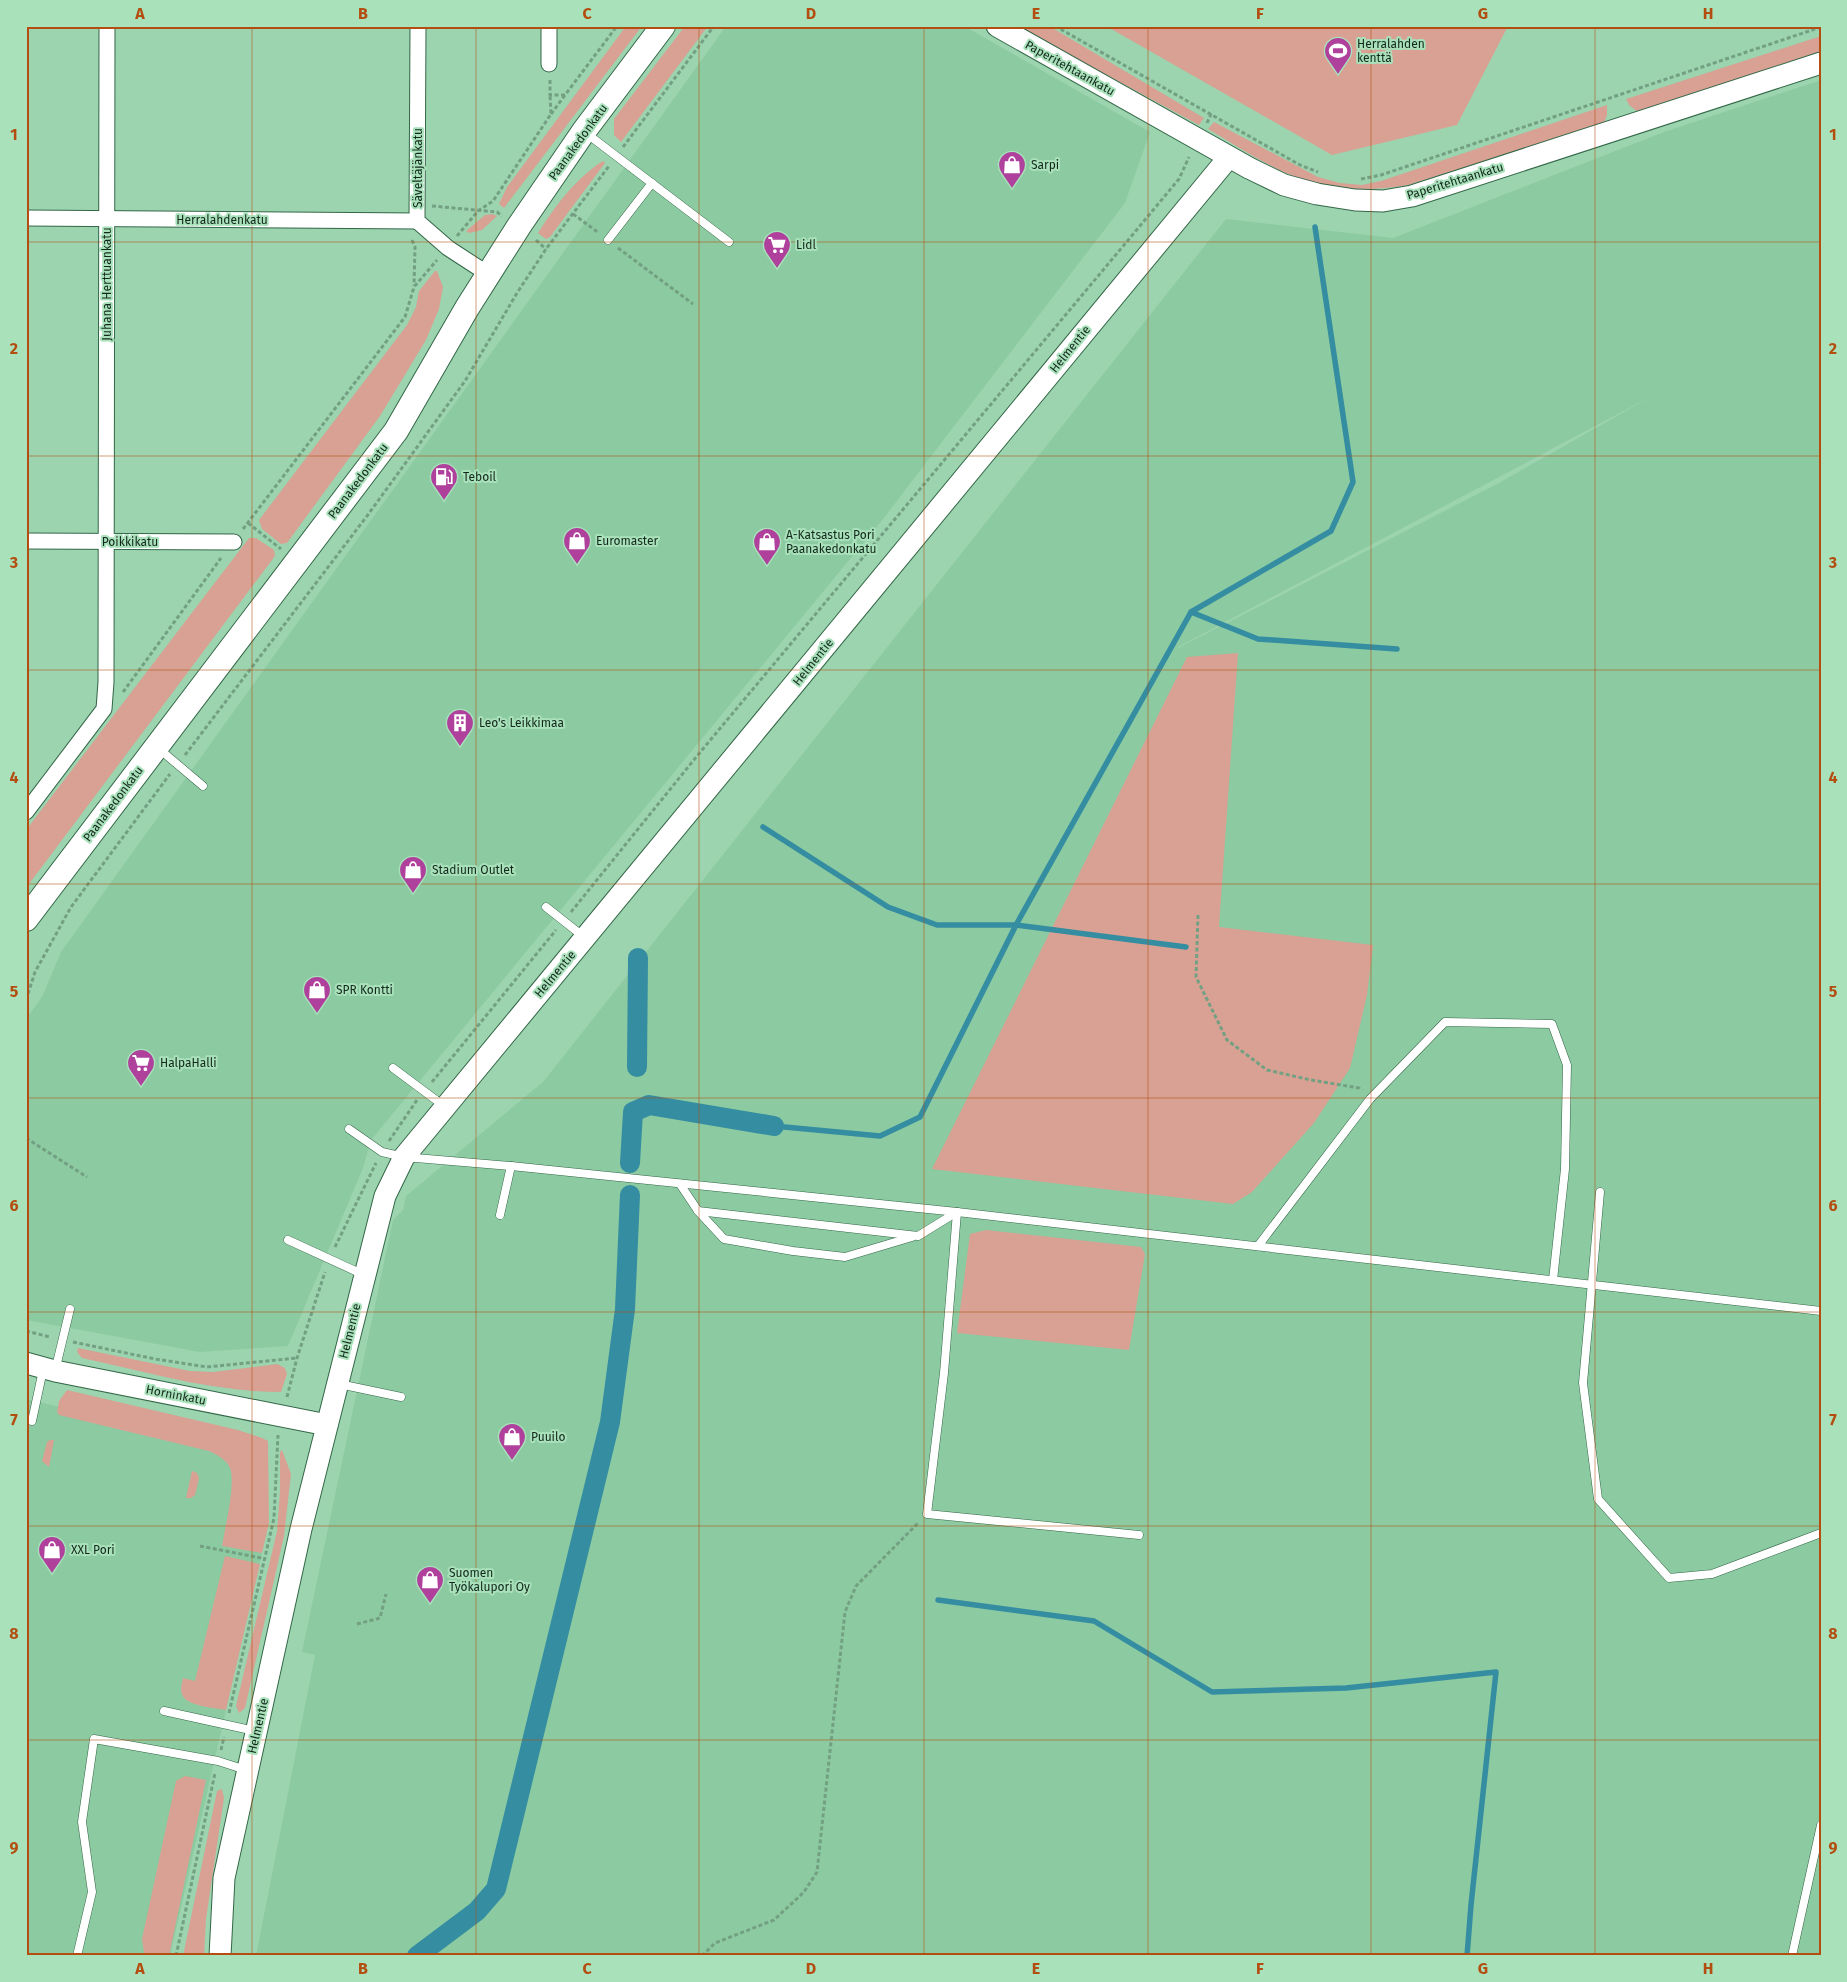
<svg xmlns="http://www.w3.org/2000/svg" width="1847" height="1982" font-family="'Fira Sans',sans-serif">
	<rect width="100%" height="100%" fill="#9cd4af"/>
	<g fill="#8ccaa1" fill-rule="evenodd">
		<path d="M726 26H964L1150 132 1125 203 883 519 371 1140 363 1168 288 1346 200 1352 26 1320V1019L42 997 61 952Z"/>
		<path d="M1821 80V1956H256L315 1655 302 1652 393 1220 403 1210 406 1196 543 1082 1226 219 1393 238 1664 132ZM1652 396 1497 484 1178 648V647Z"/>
		<path d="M26 1399 200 1440 227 1453 264 1543 170 1956H26Z"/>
	</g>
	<g fill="#d8a193">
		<path d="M626 26H642L504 208 499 204 507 187Z"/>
		<path d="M685 26H708L621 142 614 135V119Z"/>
		<path d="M1016 26H1049L1204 118 1199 125Z"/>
		<path d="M1106 26H1508L1457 125 1332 155Z"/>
		<path d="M1821 36V52L1638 112 1629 105 1626 99Z"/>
		<path d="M1607 105V115L1604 123 1408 185C1378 190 1347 191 1317 184 1278 174 1242 149 1208 129L1214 122 1318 177 1340 183 1362 185 1381 181Z"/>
		<path d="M603 161 605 163 550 237 546 239 538 233C555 206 576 178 603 161Z"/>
		<path d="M492 214 497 216 482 230 469 233 466 231 485 215Z"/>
		<path d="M435 271H437L443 287 439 309 426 340 380 416 287 543 281 544 262 529 259 520 407 325 416 307 419 291Z"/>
		<path d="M249 538H256L274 550 275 556 26 888V830Z"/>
		<path d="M1238 653 1219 927 1373 945 1367 995 1350 1068 1314 1123 1252 1192 1233 1204 932 1169 1187 657Z"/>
		<path d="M986 1230 1141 1247 1145 1254 1129 1350 957 1333 970 1234Z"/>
		<path d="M78 1348 190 1371 213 1372 277 1364 285 1368 287 1374 281 1392C213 1392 147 1372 82 1358L77 1352Z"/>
		<path d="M67 1390 238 1430 262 1438 268 1441 269 1523 262 1553 222 1546C225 1528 236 1483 230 1468 226 1459 217 1455 209 1451L59 1415 57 1412 59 1401Z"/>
		<path d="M50 1440H54L49 1467 42 1461 47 1442Z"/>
		<path d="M282 1450 291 1474 284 1536 245 1708 239 1713 236 1706 277 1531 280 1491V1452Z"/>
		<path d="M192 1471 197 1473 199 1478 195 1495 191 1498H186Z"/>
		<path d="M225 1556 260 1564 226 1710C215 1708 185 1706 182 1694 180 1689 182 1683 183 1678L195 1681Z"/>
		<path d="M185 1776 206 1780 169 1956H147L144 1953 142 1939 176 1781Z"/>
		<path d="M222 1789 224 1798 206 1919 204 1956H183L217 1791Z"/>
	</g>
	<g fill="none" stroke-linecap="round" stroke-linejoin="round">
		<g stroke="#348da1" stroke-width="5.5">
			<path d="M1191 612 1258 639 1397 649"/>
			<path d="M763 827 888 907 937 925H1016L1186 947"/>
			<path d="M774 1126 880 1136 920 1117 1016 925 1191 612 1331 531 1353 482 1315 227"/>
			<path d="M938 1600 1094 1621 1212 1692 1346 1688 1496 1672 1471 1905 1467 1956"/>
		</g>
		<g stroke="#348da1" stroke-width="20">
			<path d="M637 1067 638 958"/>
			<path d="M630 1163 633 1112 649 1105 774 1126"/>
			<path d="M417 1956 477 1911 496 1889 610 1422 625 1309 630 1195"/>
		</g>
		<defs>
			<g id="lane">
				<path d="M586 133 729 242"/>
				<path d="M608 240 652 183"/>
				<path d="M158 748 203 786"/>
				<path d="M546 907 584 937"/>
				<path d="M393 1068 444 1106"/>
				<path d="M349 1129 382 1152 404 1157 511 1166 957 1212 1821 1311"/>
				<path d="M680 1184 698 1211 918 1236 957 1212"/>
				<path d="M1600 1192 1583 1383 1598 1499 1669 1578 1712 1574 1821 1533"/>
				<path d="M698 1211 724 1239 793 1251 845 1257 912 1237"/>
				<path d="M957 1212 944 1373 927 1514 1139 1535"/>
				<path d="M500 1215 511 1166"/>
				<path d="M288 1240 362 1274"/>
				<path d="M1258 1246 1370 1099 1445 1022 1552 1024 1567 1065 1565 1169 1553 1280"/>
				<path d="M55 1371 70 1309"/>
				<path d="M339 1384 401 1397"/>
				<path d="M32 1421 43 1370"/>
				<path d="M164 1711 255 1731"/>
				<path d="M77 1956 92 1892 82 1822 94 1739 218 1761 246 1770"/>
				<path d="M1792 1956 1821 1825"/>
			</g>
			<g id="street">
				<path d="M418 26 417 221 448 248 488 274"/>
				<path d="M549 26V64"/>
				<path d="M26 218 417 221"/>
				<path d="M26 541 234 542"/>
				<path d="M26 812 104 709 106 682 107 26"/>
			</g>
			<g id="secondary">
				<path d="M997 26 1249 168 1284 185 1317 194 1355 200 1383 201 1412 196 1821 63"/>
				<path d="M26 1363 55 1371 327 1425"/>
				<path d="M220 1956 224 1878 301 1529 385 1196 404 1157 1229 157"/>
			</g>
			<path id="primary" d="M26 919 396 431 467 308 519 226 584 131 663 26"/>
		</defs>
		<use href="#lane" stroke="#336747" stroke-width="9"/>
		<use href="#street" stroke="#336747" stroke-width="17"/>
		<use href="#secondary" stroke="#336747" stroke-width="23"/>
		<use href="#primary" stroke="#336747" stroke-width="26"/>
		<g stroke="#73a083" stroke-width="3" stroke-dasharray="4 2.5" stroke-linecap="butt">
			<path d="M1055 26 1300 165 1318 172"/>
			<path d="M550 80V95H565L617 26"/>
			<path d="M551 114 565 95"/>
			<path d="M1207 123 1211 114"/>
			<path d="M623 147 714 26"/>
			<path d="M1361 179 1381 175 1821 27"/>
			<path d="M432 206 497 212 502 216"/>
			<path d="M573 214 599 233"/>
			<path d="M457 236 478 211 493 201 551 114 550 95"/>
			<path d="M412 240 415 247 414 286"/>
			<path d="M536 240 546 249"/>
			<path d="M618 248 693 304"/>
			<path d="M248 523 281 549"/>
			<path d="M243 529 405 317 414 287 437 260"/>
			<path d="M123 692 221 558"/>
			<path d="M185 755 367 516 465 381 517 293 546 249 609 166"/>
			<path d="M571 912 697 756 1124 245 1179 179 1189 157"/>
			<path d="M1198 915 1196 977 1227 1040 1267 1070 1311 1080 1359 1088 1362 1090"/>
			<path d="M26 1000 35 972 71 907 170 774"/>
			<path d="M432 1082 556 930"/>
			<path d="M26 1138 87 1177"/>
			<path d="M389 1141 417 1100"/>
			<path d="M335 1247 376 1163"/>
			<path d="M26 1331 50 1337"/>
			<path d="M73 1342 155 1359 207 1367 297 1358"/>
			<path d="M287 1397 297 1358 325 1272"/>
			<path d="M200 1546 266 1559"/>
			<path d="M357 1624 380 1618 386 1594"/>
			<path d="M229 1713 274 1518 278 1435"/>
			<path d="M221 1750 224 1737"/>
			<path d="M176 1956 215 1773"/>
			<path d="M702 1956 715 1943 774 1920 804 1892 817 1872 845 1612 856 1586 919 1522"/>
		</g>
		<use href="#lane" stroke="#fff" stroke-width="8"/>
		<use href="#street" stroke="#fff" stroke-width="15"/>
		<use href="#secondary" stroke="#fff" stroke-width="21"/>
		<use href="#primary" stroke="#fff" stroke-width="24"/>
	</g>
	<path fill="none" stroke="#b34d10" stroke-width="1" stroke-opacity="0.55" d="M252 26V1956M476 26V1956M699 26V1956M924 26V1956M1148 26V1956M1371 26V1956M1595 26V1956M26 242H1821M26 456H1821M26 670H1821M26 884H1821M26 1098H1821M26 1312H1821M26 1526H1821M26 1740H1821"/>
	<defs>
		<symbol id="stadium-pin" viewBox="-11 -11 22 30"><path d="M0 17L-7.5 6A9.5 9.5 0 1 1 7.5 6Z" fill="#af409c" stroke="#a9e1bb"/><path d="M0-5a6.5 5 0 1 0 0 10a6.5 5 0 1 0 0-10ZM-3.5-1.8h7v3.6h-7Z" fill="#fff"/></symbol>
		<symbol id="shop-pin" viewBox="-11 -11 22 30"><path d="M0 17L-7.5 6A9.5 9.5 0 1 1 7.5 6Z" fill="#af409c" stroke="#a9e1bb"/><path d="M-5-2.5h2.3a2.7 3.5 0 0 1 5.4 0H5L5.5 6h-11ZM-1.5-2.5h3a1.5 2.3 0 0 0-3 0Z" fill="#fff"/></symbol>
		<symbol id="supermarket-pin" viewBox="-11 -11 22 30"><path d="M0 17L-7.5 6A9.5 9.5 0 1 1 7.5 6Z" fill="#af409c" stroke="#a9e1bb"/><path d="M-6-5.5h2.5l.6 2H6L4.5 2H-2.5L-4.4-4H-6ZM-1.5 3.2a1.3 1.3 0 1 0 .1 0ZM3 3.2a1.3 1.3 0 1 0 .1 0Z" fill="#fff"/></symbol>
		<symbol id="fuel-pin" viewBox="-11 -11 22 30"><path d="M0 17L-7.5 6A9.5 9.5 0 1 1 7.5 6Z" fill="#af409c" stroke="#a9e1bb"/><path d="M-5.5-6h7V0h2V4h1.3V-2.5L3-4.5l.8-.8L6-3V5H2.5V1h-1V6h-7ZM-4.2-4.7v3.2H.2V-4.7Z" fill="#fff"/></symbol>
		<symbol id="building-pin" viewBox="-11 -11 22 30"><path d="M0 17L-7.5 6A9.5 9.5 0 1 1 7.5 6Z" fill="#af409c" stroke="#a9e1bb"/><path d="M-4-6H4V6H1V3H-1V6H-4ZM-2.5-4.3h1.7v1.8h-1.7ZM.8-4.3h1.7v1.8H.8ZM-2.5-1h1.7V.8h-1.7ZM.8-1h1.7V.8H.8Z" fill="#fff"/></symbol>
	</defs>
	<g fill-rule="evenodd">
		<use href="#stadium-pin" x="1322" y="35" width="32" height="43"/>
		<use href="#shop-pin" x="996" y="149" width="32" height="43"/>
		<use href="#supermarket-pin" x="761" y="229" width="32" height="43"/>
		<use href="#fuel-pin" x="428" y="461" width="32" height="43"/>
		<use href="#shop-pin" x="561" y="525" width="32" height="43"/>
		<use href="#shop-pin" x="751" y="526" width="32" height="43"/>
		<use href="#building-pin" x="444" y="707" width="32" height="43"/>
		<use href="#shop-pin" x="397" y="854" width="32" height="43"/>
		<use href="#shop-pin" x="301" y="974" width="32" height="43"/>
		<use href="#supermarket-pin" x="125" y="1047" width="32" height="43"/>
		<use href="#shop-pin" x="496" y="1421" width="32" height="43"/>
		<use href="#shop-pin" x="36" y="1534" width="32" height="43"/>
		<use href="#shop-pin" x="414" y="1564" width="32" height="43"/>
	</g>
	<g text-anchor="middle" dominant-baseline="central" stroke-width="4" stroke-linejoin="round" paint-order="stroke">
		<g font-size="12" fill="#13291c" stroke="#a9e1bb" text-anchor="start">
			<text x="1357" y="44">Herralahden<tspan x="1357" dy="14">kenttä</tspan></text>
			<text x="1031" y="165">Sarpi</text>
			<text x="796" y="245">Lidl</text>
			<text x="463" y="477">Teboil</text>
			<text x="786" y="535">A-Katsastus Pori<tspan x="786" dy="14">Paanakedonkatu</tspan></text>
			<text x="596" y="541">Euromaster</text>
			<text x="479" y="723">Leo's Leikkimaa</text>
			<text x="432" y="870">Stadium Outlet</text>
			<text x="336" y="990">SPR Kontti</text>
			<text x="160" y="1063">HalpaHalli</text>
			<text x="531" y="1437">Puuilo</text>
			<text x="71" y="1550">XXL Pori</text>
			<text x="449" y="1573">Suomen<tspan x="449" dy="14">Työkalupori Oy</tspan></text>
		</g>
		<g font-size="12" fill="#13291c" stroke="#a9e1bb">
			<text transform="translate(1070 68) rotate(29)">Paperitehtaankatu</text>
			<text transform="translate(578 142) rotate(-54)">Paanakedonkatu</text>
			<text transform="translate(418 168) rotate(-90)">Säveltäjänkatu</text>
			<text transform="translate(1455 181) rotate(-17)">Paperitehtaankatu</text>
			<text x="222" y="220">Herralahdenkatu</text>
			<text transform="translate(107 284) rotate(-90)">Juhana Herttuankatu</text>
			<text transform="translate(1070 349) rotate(-51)">Helmentie</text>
			<text transform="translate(358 481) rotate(-53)">Paanakedonkatu</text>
			<text x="130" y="542">Poikkikatu</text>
			<text transform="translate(813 662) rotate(-51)">Helmentie</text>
			<text transform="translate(113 804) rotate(-53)">Paanakedonkatu</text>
			<text transform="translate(555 974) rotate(-50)">Helmentie</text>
			<text transform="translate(350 1331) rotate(-76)">Helmentie</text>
			<text transform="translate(176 1395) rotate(11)">Horninkatu</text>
			<text transform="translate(258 1726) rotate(-77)">Helmentie</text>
		</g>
	</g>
	<rect width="1847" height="1982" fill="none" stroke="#a9e1bb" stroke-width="55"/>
	<rect x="28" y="28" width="1792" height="1926" fill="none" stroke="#b34d10" stroke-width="2"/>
	<g font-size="16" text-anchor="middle" font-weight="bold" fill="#b34d10">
		<text x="140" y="19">A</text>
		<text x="363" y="19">B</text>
		<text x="587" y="19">C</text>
		<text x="811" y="19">D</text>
		<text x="1036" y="19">E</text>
		<text x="1260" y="19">F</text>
		<text x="1483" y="19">G</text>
		<text x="1708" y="19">H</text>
		<text x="14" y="140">1</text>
		<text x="1833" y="140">1</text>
		<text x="14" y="354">2</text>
		<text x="1833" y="354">2</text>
		<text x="14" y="568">3</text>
		<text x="1833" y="568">3</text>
		<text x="14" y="783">4</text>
		<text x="1833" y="783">4</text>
		<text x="14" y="997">5</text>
		<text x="1833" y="997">5</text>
		<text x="14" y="1211">6</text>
		<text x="1833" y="1211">6</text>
		<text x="14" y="1425">7</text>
		<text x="1833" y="1425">7</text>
		<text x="14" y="1639">8</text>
		<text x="1833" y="1639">8</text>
		<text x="14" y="1853">9</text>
		<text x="1833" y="1853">9</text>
		<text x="140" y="1974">A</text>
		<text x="363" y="1974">B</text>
		<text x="587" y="1974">C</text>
		<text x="811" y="1974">D</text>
		<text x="1036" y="1974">E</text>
		<text x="1260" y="1974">F</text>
		<text x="1483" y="1974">G</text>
		<text x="1708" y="1974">H</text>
	</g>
</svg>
